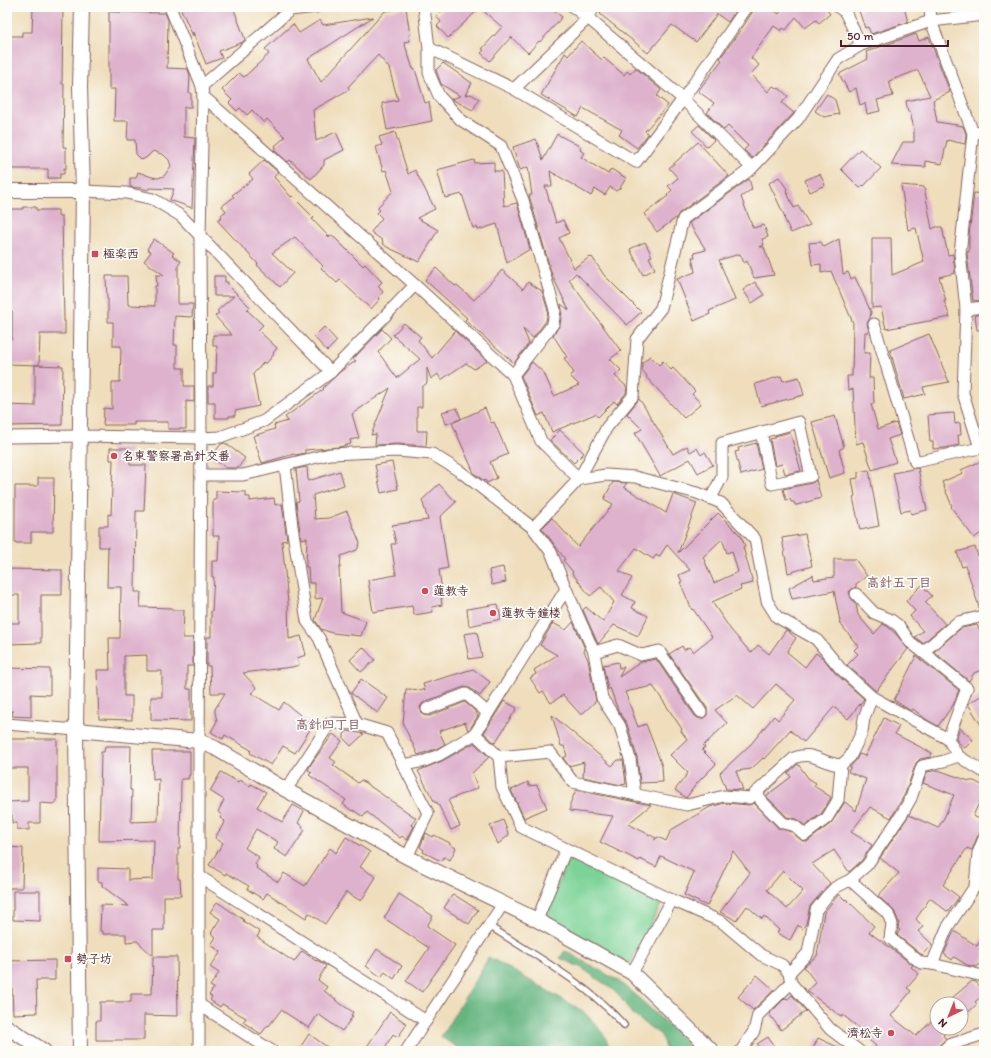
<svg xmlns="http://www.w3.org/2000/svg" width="991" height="1058" font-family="Itim,'Klee One',sans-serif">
	<rect width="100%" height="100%" fill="#fdfcf7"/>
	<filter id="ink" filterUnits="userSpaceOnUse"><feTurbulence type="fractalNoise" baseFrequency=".025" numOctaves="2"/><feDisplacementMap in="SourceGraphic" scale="8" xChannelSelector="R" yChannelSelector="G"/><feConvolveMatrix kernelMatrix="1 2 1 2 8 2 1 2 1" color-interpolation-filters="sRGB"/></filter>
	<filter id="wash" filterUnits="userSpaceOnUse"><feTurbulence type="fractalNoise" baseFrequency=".012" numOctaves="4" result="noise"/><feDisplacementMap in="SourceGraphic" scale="16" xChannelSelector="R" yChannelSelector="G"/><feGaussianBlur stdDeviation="0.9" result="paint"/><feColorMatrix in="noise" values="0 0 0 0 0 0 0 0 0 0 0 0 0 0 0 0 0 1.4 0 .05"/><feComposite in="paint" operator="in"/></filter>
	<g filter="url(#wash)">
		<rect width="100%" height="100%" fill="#efddbb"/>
		<path fill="#7cd397" stroke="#637961" d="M569 859 661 904 630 964 543 916Z"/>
		<g fill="#65b580" stroke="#586a56">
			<path d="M565 951 617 980 641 1000 696 1051H666L661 1035 632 1014 620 997 612 989 582 968 560 958Z"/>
			<path d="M489 957 581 1010 594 1022 605 1037 611 1051H463L441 1037Z"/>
		</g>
		<g id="blocks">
			<g fill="#deb2cd" fill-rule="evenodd">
				<path d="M33 7H63L62 84H64L63 147H66V169L64 168V174H60V178H48V169H7V36H22V32H32Z"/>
				<path d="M180 7H233L245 39 243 42 219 51 222 58 206 64 193 32V36Z"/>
				<path d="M446 7H550L562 17 540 42 539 41 528 53 511 37 490 61 481 53 484 50 482 49 502 27 480 8 448 38 437 26 441 22 436 16Z"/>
				<path d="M606 7H738L728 22 717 14 696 42 672 25 648 53 600 14Z"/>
				<path d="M754 7H770L779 14 785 7H825L830 14 819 23 816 20 805 28 796 17 786 30 783 28 781 31 774 26 751 58 759 65 751 74 768 92 773 86 778 89 779 88 788 96 782 103 794 113 752 158 744 150 748 146 728 126 724 130 707 113 714 103 698 91 722 60 720 58 740 31 753 11Z"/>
				<path d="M862 7H904L908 22 871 34 868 27 865 28 859 11 863 10Z"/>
				<path d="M406 8 410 35H409L410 41 404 42 413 69H415L425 103 429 102 432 121 387 130 382 103 398 100 389 68 378 55 348 87 350 89 313 110 316 141 336 132 344 150 324 160V165L311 179 290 160 288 162 274 150 276 147 275 146 285 137 267 119 264 123 252 110 247 115 240 108 237 111 229 103 232 100 222 90 239 73 244 77 269 54 265 49 293 24 299 33 320 20 323 25 373 17 308 59 321 82 385 11Z"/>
				<path d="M109 12 165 13 168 20 167 68 188 69 190 76 189 93H191V107H184V137L195 138 192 208 170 200 174 189 149 188 148 190 140 188 130 187V178H136L138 172 152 177 158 178 164 176 171 166 169 160 164 155 153 151 147 157 142 160 136 154 135 140H127L128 121H114L115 89H109Z"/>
				<path d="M916 34 919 41 929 37 950 92 933 100 937 122 963 126 966 134 965 144 947 140 942 164 925 161 926 167 891 165 903 142H914V129L910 112H908L906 101 930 96 918 70 889 81 893 96 877 100 880 111 867 114 865 103 860 105 856 88 849 92 839 74 868 59 866 52Z"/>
				<path d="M581 41 602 60 604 58 624 75 627 71 630 74 636 68 661 90 657 96 668 105 645 131 648 134 637 148 619 135 622 130 583 108 578 117 541 95 565 53 568 56Z"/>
				<path d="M443 63 472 83 465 95 471 94 479 99 473 110 451 99 460 96 441 84 436 70Z"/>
				<path d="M827 94 835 100 839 114 824 117 815 111Z"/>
				<path d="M699 125 714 140 707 147 692 131Z"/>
				<path d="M395 132 408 174 415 170 435 209 417 218 438 230 419 262 387 247 382 243 383 241 371 232 382 218 377 213 380 210 377 208 393 191 386 170 383 171 376 147 382 145 379 137Z"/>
				<path d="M557 134 581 147 580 150 584 153 581 157 608 174 611 169 626 178 620 188 616 191 610 187 605 195 595 189 591 196 550 171 552 186H545L556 223 563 220 569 233 559 238 574 268 590 257 591 258 592 257 604 275 641 312 627 325 576 273 569 280 621 351 610 359 621 370 615 376 627 387 626 393 617 404 614 401 598 417 595 414 552 432 544 413 538 416 521 376 532 362 544 373 554 396 579 385 570 376 574 373 564 358 567 357 553 335 560 325 562 311 561 304 569 310 552 275 529 195H532L528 167 520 170 513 147 536 139 543 160Z"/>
				<path d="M698 142 729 176 679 213 676 218 657 232 644 214 668 196 667 195 672 190 668 186 678 178 669 168Z"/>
				<path d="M860 149 881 168 864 186 863 185 860 188 841 169Z"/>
				<path d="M264 160 278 172 274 177 275 178 291 197 292 196 314 218 312 219 329 237 330 235 335 238 363 266 365 264 382 282 378 286 383 292 379 297 380 299 371 309 340 280 337 283 321 268 323 266 295 237 272 253 293 273 280 287 257 265 258 264 217 220 222 217 221 215 226 211 222 206 234 197 232 195 253 179 249 174Z"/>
				<path d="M474 160 475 163 494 162V171H502L504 206 517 203 530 249 507 263 497 224 478 230 477 227 473 228 462 194 445 198 437 170Z"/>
				<path d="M820 174 825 185 810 192 805 180Z"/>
				<path d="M779 177 787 189 786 190 794 208 798 206 810 225 791 233 784 218 785 217 769 183Z"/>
				<path d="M749 179 752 189 741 197 753 228 764 225 768 237 762 239 764 245 760 247H764L774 275 754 278 747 261 744 263 740 254 719 260 735 300 709 311 710 314 694 321 677 279 695 272 692 257H695L694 253 706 250 689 223Z"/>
				<path d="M901 185 924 187 932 229 936 227H942L948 255 953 254 955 273 939 277 946 301H944L950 317 886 329 881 307 872 308V238H891L892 275 924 262 916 228 908 230Z"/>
				<path d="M974 193 984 194 982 233 984 244V300L973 301 967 254V252H969V236Z"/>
				<path d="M23 207H36V210H58V216H62L64 321H65V334H40L39 365 7 364V339H12V311H7V209H23Z"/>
				<path d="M154 239 174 253 172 255 181 261 178 266V304H193L192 317 175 316 174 345H177V368H184V386H194V402L186 401V429H168V422H134V425H103L104 408 112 409V382H120L121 346H113V322H108V299H107L106 276H127L128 305 155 306V286H157L156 275H164L144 261 151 252 147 249Z"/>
				<path d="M839 239 843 274 848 272 851 279 855 277 871 312 870 318 867 323 869 332H865L864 353H870L869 378H873L874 404H871L878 429 896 423 900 435 888 439 896 462 872 470 863 442 856 444 853 389 848 390 847 376H852L853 323 831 271 821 273V264L812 265 809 243 821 242 824 247Z"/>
				<path d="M645 242 652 256 649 257 655 269 643 275 630 249Z"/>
				<path d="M436 268 455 286 457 285 474 300 502 270 523 289 528 282 542 291 548 311 546 321 533 338 523 329 529 343 514 363 465 320 467 318 425 280Z"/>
				<path d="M214 276H225V282H228V285L250 307 247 310 263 325 258 330 277 348 273 353 274 354 266 364 264 362 253 374 259 406 235 411V416H229V418H215V402H208V386H213V373H216L217 346H213V335H232L215 316 219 313 217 311 234 296H214Z"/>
				<path d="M755 282 764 295 752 303 743 290Z"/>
				<path d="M984 314V329L977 330 975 315Z"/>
				<path d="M404 323 421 337 418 340 432 358 455 331 487 361 474 369 466 363 441 380 438 374 431 379 427 368V383L422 387V407H417V431H427L426 446 398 444 375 445 376 434 371 435 390 388 352 414 359 438 350 440 351 444 339 447 305 450V453L295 455 294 454 262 463 253 436 275 429 274 425 288 421 285 417 324 389 323 388 341 371 356 361 353 359 382 329 391 338 378 352 397 378 420 359 393 335Z"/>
				<path d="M324 327 337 341 327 351 314 337Z"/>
				<path d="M929 334 949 382 923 387 925 394 904 399 890 350Z"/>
				<path d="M650 356 659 365 663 361 671 370 673 368 695 391 692 394 701 404 684 418 646 377 647 376 642 370V363Z"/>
				<path d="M35 365 63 366 62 425 7 426V405L35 406Z"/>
				<path d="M781 376 783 381 799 377 804 395 761 406 755 384Z"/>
				<path d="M639 399 642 403 673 454 687 446 690 452 697 448 701 455 705 452 713 465 698 473 690 459 660 476 635 433 642 429 627 414Z"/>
				<path d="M457 408 461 419 446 424 442 412Z"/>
				<path d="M485 408 491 423 494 422 508 454 490 462 497 478 487 483 485 480 484 481 474 473 452 423Z"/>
				<path d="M954 413 955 424 960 423 961 435H958L959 445 945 448 933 449V442H930L928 415Z"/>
				<path d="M835 416 844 447 839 450 845 473 829 478 812 422Z"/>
				<path d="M560 430 584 453 574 463 550 440Z"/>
				<path d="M790 432 801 471 785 474 782 464 775 466 770 439 775 438V436Z"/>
				<path d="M225 443 245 458 238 468H226L211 457 221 444Z"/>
				<path d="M756 443 762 469 741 475 735 452 739 451 738 448Z"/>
				<path d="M110 448H130V465H146L144 511H136L135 592H141L140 607 172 608V610H184L183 638H193V666H187V689H191V721L151 720V697H162V671H147V655L124 656V696H132V720L99 719 97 670H110L109 638H120L121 587H107L108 547H99V526H108V514L111 515 113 460H110Z"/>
				<path d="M392 462 398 489 381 493 375 465Z"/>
				<path d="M979 462 980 464 984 462V531L974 538 951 507 952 506 942 482 963 473 961 470Z"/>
				<path d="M307 467 308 481 340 471 344 485 313 495 315 519 329 518 347 511 360 543 357 550 341 556 340 568H339L341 612 366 621 361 636 332 633 321 629 315 620 323 598 315 599V583H309L308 567H306L307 538 301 539 296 502 299 501 296 469Z"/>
				<path d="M918 468 927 510 911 514 910 510 901 512 893 473Z"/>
				<path d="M869 470 879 526 860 530 853 497 855 496 852 479 858 478V472Z"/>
				<path d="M38 478H54L53 532H31V543H15V486H38Z"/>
				<path d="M816 480 821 498 797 505H795L794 502H791L790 499 786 500 783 489 812 483Z"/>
				<path d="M613 482 627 483 624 487 666 513 673 494 697 503 678 553 718 513 741 536 745 546 743 547 753 583 740 586 741 589 712 602 731 630 751 653 758 645 769 654 786 630 796 638 787 652 805 667 816 653 824 659 835 673 864 699 848 719 834 707 804 742 790 730 764 759 763 758 751 769 736 771 743 790 726 789 720 773 751 744 774 716 778 720 795 700 776 684 753 709 737 695 715 710 727 723 703 746 705 747 702 750 716 764 697 783 686 798 675 790 688 773 670 755 687 739 681 731 682 729 653 686 625 692 638 727 646 724 662 766 663 782 640 783 637 757 627 724 618 710 610 688 608 690 603 665 618 662 619 668 624 667 619 677 641 662 656 659 695 716 698 718 702 719 707 715V708L669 654 682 646 684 650 689 647 693 652 712 637 693 609 692 610 680 582H682L679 575 690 570 667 545 659 557 656 555 653 559 636 548 619 571 632 578 622 595 635 602 632 608 648 616 638 636 614 625 598 644 583 610 586 607 603 622 614 602 601 587 590 596 572 573 573 572 563 560 565 559 542 528 552 518 578 547 613 504 604 499ZM722 539 727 553 732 551 738 572 714 583 703 557Z"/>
				<path d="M439 484 456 502 440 517 448 568 439 570 443 598H441L442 605 432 607 433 612 414 615 412 606 373 612 368 580 396 575 391 544H396L392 525 428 520 422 500Z"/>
				<path d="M216 491 246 492V497H250V501L274 498 275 505 282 504 287 540 282 541 288 603 289 639 301 636 306 655 297 658 299 665 292 667 243 673 257 688 251 693 279 710 284 702 300 715V716L313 725 295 753 283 746 271 765 250 753 251 750 225 735 223 739 211 732 217 721 215 712V709L225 693H211L210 666H207V637H211V611H212L214 577H212V561H218L219 536H213V500H216Z"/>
				<path d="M805 534 812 566 788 573 782 538Z"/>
				<path d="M975 547 981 566 984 565V609L980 610 967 570 965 566 962 567 957 552Z"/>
				<path d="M834 559H855L867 576 856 584V587L852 589 849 592 851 598 856 604 858 615 874 634 883 624 887 626 896 634 908 649 876 691 847 665 858 654 854 650 858 646 839 622 840 621 834 591 792 599 789 588 813 575 814 580 834 577Z"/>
				<path d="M503 567 506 582 492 585 489 570Z"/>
				<path d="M7 569 62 570V595H41V643L7 644V623H19V595H7Z"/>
				<path d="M922 585 932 596 925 602 945 624 923 643 915 637 923 631 910 616 915 611 906 601Z"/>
				<path d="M498 604 501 619 469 626 467 609Z"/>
				<path d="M573 622 585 649 584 651 588 660 596 701 581 715 563 695 551 703 543 691 540 693 530 678 536 674 534 670 557 655 540 645 553 623 566 630Z"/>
				<path d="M977 625 984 639V666L981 670 974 673 969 681 934 652 961 628Z"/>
				<path d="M477 632 482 657 469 659 464 634Z"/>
				<path d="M363 647 375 660 361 672 350 660Z"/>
				<path d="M916 656 959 690 953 705 938 726 927 720 913 709 911 711 894 700Z"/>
				<path d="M7 668 50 669V695L31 694V717L12 716 13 711H7Z"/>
				<path d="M473 669 490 682 480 696 470 688 464 687 424 702 421 705 420 708 423 715 429 716 465 702 476 712 478 716 470 729 468 730 465 722 439 731 445 744 436 749 418 755 403 724 406 689 425 690 423 684Z"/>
				<path d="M361 679 388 698 378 713 352 694 351 693Z"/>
				<path d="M984 694V730L968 704Z"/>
				<path d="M504 701 517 708 495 743 484 733Z"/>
				<path d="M552 715 612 766 618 760H623L626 784 621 785 583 777 584 762 569 766 563 758 567 756 564 746H561Z"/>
				<path d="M884 718 899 726 895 734 932 753 930 757 920 759 916 763 905 794 891 818 870 807 851 832 872 845 862 860 849 872 834 850 812 864 830 883 810 906 806 924 802 929 798 925 790 940 777 933 779 930 764 916 762 919 747 906 736 921 730 917 720 912 750 873 733 851 707 906 684 895 694 872 661 856 656 867 640 859 639 861 600 842 613 816 570 811V804L576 790 651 805 628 824 656 838 654 840 658 837 666 841 671 830 710 807 725 803 749 805 754 803 778 828 792 832 801 840 807 842 831 823 845 802 856 811 866 779 848 772 851 766 856 760 859 754 865 756ZM783 871 803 891 787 909 767 890Z"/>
				<path d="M960 728 973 740 965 748 959 743 956 739Z"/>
				<path d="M348 731 364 734 351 746 344 739V734Z"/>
				<path d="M333 734 342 741 330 758 336 762 333 765 358 783 361 780 416 818 411 825 414 826 407 840 402 836 400 838 367 812 363 817 353 810 352 811 343 804 346 800 309 775 312 772 308 770 311 764Z"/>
				<path d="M7 739H57V801L55 802V804L40 803V823H29V830L17 829V823H12V815L7 814V802L28 801V768H7Z"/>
				<path d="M474 743 489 757 472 773 478 788 448 800 460 826 451 830 437 802 435 803 418 771 442 761Z"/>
				<path d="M105 746H131L130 790H132L131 822 158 821 159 779 153 780 152 751H190V775H189L188 779H181L180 848H178V879H180L181 896H164V930H153V956L137 941 126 942V934H103V931H100L101 905 129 906 102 886V882L98 881V868L128 869V880L153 879 154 840 99 841 101 752H104Z"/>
				<path d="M798 764 808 778 816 783 814 786 831 797 822 813 805 826 797 819 787 817 766 796 791 777 788 773Z"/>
				<path d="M938 770 969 781H974L984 786V792L973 816 984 821V831L980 832 978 835 972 850 967 848 943 885 959 897 948 912 930 898 916 919 923 927 918 931 932 944 922 955 897 935 900 930 898 929 899 922 894 911 878 896 899 873 880 858 909 815 938 828 944 818 954 795 923 783 927 772Z"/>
				<path d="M221 772 238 782 240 780 250 786 251 784 266 792 257 807 282 822 293 805 304 811 298 823 303 826 302 828 305 830 287 857 274 849 278 842 256 829 245 848 259 857 255 864 257 866 256 868 278 882 284 873 305 886 330 848 336 853 346 837 370 852 360 867 376 877 361 901 346 892 325 924 309 913 306 918 267 893 263 899 247 889 249 886 226 873 225 875 209 865 223 843 215 838 225 821 220 818 222 815 218 812 224 800 210 791Z"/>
				<path d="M528 782 529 786 537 785 547 808 524 818 511 790Z"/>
				<path d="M503 820 509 835 498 844 490 826Z"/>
				<path d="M426 833 433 837 434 835 450 843 449 844 456 848 450 860 444 857 441 861 423 852 424 850 420 847Z"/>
				<path d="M7 847 23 848 22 888H7Z"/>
				<path d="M13 891H40V921L13 920Z"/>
				<path d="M399 894 433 916 427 926 455 945 422 992 406 981 429 948 384 918Z"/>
				<path d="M453 894 478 910 469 924 444 908Z"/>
				<path d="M839 894 845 900 846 899 874 926 869 932 913 965 911 967 919 974 907 988 911 991 891 1016 916 1036 937 1016V1028H951L943 1035 946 1039 933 1051H873L876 1046 869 1040 871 1038 843 1015 842 1017 807 991 816 983 804 967 817 956 824 912Z"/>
				<path d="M217 902 244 920 243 921 260 932 257 937 294 962 302 951 316 961 317 960 326 966 318 980 327 987 324 991 336 999 335 1000 353 1012 351 1015 353 1016 342 1031 318 1014 309 1028 281 1010 269 1026 268 1025 261 1034 243 1022 246 1018 222 1004 220 1007 210 1000 212 997 209 995 214 988 210 986 219 973 210 967 221 952 211 945 216 937 211 933 220 919 210 912Z"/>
				<path d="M954 931 977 946 984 935V958L977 967 967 965 954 957 952 960 944 954Z"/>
				<path d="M377 949 402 966 394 979 385 972 381 977 366 966Z"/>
				<path d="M153 957H177L178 1016 144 1015V1040H96V1021H100V1002H131V994H152Z"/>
				<path d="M55 960V980H36L37 1013 13 1014 12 988H7V961Z"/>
				<path d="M757 975 774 990 753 1010 738 997Z"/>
				<path d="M972 981 976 982 984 991V994L975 1002 977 1004 961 1019V1004H945Z"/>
				<path d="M792 995 806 1011 781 1030 769 1014 785 998 788 999Z"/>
				<path d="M390 1012 407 1024 398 1037 393 1034 383 1051H364Z"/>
				<path d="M309 1034 333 1051H298Z"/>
				<path d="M768 1037 777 1051H762L757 1044Z"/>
				<path d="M818 1038 846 1051H812Z"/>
			</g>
		</g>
	</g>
	<g filter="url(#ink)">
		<use href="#blocks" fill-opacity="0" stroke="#84625d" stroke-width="1"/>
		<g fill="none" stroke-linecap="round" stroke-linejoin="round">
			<defs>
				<path id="service" d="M489 926C536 956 586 983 624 1025"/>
				<g id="minor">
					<path d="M170 7 202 86 203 96 200 236 201 438 199 749V1051"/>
					<path d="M424 7 429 48V73L439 96 461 120 501 146 523 200 555 310 553 324 513 375"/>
					<path d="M573 7 588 18 683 99 752 168"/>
					<path d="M838 7 845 12 861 45"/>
					<path d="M930 7 931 21 973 133 960 254 966 309 963 393 980 448"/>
					<path d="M429 48 514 89 636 162 683 99 747 7"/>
					<path d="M202 86 290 10 316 7"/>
					<path d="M514 89 588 18 594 7"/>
					<path d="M203 96 415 285 513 375 541 441 579 479 607 427 633 396 637 339 661 308 683 219 752 168 798 119 838 59 861 45 931 21 984 15"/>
					<path d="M973 133 984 132"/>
					<path d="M83 191 126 193 153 199 181 216 331 372"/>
					<path d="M966 309 984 307"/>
					<path d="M874 324 915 462 980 448H984"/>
					<path d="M7 437 80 436 201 438 220 437 264 421 331 372 415 285"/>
					<path d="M285 465 292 526 307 621 319 638 357 724"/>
					<path d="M201 475H243L330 454 397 451 432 454 461 472 533 528 551 552 566 589 475 734 439 755 425 761 403 765"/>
					<path d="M711 498 722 477V443L799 422 811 476 772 484 761 432"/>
					<path d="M533 528 579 479 606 475 635 477 697 493 721 503 755 539 767 601 777 617 816 639 840 668 872 697 948 739 958 756 984 772"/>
					<path d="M566 589 594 652 602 698 620 726 630 759 635 795"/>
					<path d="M856 594 874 613 891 620 899 626 910 642 923 652 958 622 984 616"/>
					<path d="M594 652 618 645 641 655 659 651 701 712"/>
					<path d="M923 652 967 688 948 739"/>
					<path d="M427 709 466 694 488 713"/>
					<path d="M7 724 76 730"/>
					<path d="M475 734 499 757 550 752 573 782 687 805 724 796 750 798 794 758C813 750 822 764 841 765L850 757 862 732 864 718 872 697"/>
					<path d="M499 757 502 787 521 827 672 900 722 922 761 955 782 965 789 973 791 983 830 1029 859 1051"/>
					<path d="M286 790 330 723 357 724 387 733 428 813 407 857"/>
					<path d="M757 791 761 801 783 823 795 826 805 835 827 818 838 800 841 765"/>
					<path d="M199 876 426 1021"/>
					<path d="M850 880 888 914 892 924 890 938 921 963 932 964 983 976 984 978"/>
					<path d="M537 920 566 849"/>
					<path d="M932 964 947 928 975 886 978 853 984 838"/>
					<path d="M632 973 672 900"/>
					<path d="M789 973 808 953 816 910 827 896 836 887 850 880 867 865 902 814 911 798 922 766 944 761 958 756"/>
					<path d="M200 1005 272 1051"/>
					<path d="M406 1051 503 904"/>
					<path d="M741 1051 754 1031 758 1015 791 983"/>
					<path d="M943 1051 949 1045 984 1034"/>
				</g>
				<g id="tertiary">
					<path d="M7 191H83"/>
					<path d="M76 730 199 741 215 748 286 790 407 857 537 920 632 973 712 1051"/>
					<path d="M7 1027 44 1051"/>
					<path d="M80 1051 76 730 83 191 80 87 82 7"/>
				</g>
			</defs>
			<use href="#service" stroke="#84625d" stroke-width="8"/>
			<use href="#minor" stroke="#84625d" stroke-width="13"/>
			<use href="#tertiary" stroke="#84625d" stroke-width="16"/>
			<use href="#service" stroke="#fff" stroke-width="5.5"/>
			<use href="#minor" stroke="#fff" stroke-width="11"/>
			<use href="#tertiary" stroke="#fff" stroke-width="14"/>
		</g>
	</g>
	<g fill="#d1495b" stroke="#fdfcf7" stroke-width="1.5">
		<rect x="91" y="250" width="8" height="8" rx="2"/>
		<circle cx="114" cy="456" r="4"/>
		<circle cx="425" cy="591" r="4"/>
		<circle cx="493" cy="613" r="4"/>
		<rect x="64" y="955" width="8" height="8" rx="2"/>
		<circle cx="891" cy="1033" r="4"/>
	</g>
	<g text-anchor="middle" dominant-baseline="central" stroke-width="3.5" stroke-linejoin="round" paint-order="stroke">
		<g font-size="12" font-weight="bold" fill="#4a1f2b" stroke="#fdfcf7" text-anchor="start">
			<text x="103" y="254">極楽西</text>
			<text x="122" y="456">名東警察署高針交番</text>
			<text x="433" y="591">蓮教寺</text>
			<text x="501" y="613">蓮教寺鐘楼</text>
			<text x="76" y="959">勢子坊</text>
			<text x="883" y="1033" text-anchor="end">濟松寺</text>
		</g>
		<g font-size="13" font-weight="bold" fill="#7e5264" stroke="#fdfcf7">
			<text x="899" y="582">高針五丁目</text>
			<text x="328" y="724">高針四丁目</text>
		</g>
	</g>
	<rect width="991" height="1058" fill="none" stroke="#fdfcf7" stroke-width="24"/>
	<g transform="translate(949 1016) rotate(223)"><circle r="19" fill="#fdfcf7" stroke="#b5a4a5"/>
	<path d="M0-3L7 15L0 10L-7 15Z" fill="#d1495b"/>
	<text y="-6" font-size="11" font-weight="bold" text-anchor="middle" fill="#4a1f2b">N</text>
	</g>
	<path d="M841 40v6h107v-6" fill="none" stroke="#4a1f2b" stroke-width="2"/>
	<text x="847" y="40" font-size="12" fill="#4a1f2b" stroke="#fdfcf7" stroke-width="3" paint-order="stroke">50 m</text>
</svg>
